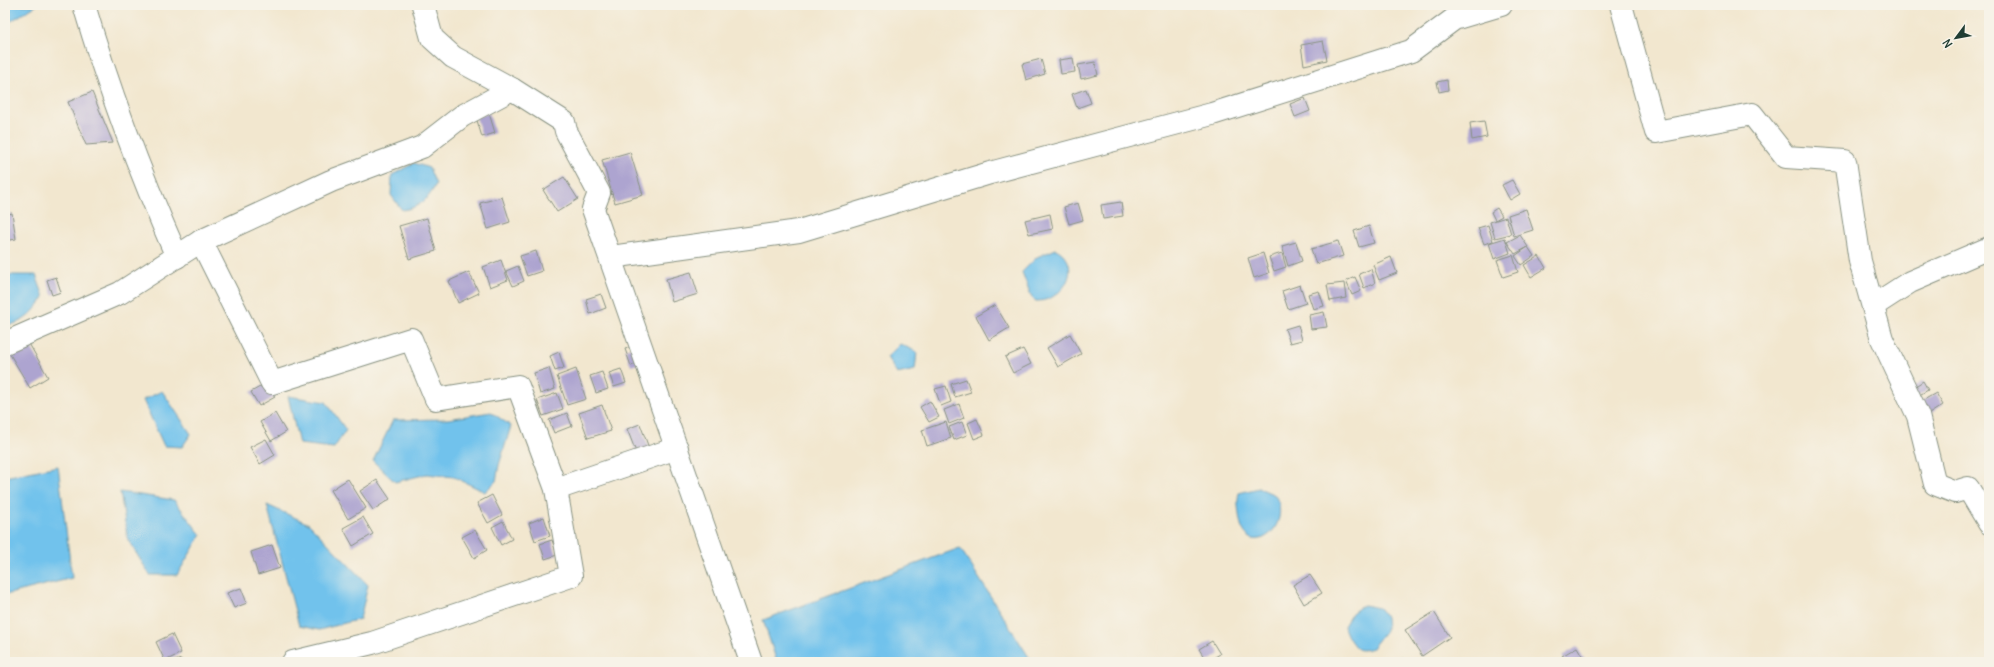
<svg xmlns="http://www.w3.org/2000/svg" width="1994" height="667" font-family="Delius,sans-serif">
	<rect width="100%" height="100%" fill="#f7f3e8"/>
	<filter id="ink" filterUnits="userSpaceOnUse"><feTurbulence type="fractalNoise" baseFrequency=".025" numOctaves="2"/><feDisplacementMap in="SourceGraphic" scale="8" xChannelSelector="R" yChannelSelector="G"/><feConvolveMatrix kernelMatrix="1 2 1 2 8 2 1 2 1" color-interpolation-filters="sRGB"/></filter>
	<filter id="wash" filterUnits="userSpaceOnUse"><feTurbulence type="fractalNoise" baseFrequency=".012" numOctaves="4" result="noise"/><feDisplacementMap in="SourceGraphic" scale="16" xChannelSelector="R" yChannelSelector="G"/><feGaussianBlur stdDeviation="0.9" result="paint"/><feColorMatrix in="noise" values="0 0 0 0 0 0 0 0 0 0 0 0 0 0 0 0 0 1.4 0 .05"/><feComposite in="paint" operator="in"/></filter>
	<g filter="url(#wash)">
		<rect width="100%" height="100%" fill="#f2e7cf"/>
		<g fill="#71c2ec" stroke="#488090">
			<path d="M5 5H37L6 24Z"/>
			<path d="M414 163 429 168 436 184C429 199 419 208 402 210L391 195 392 175Z"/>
			<path d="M1056 249C1085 265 1063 302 1036 301L1032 298 1022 272 1037 257Z"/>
			<path d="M5 275H36L44 297C35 311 23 325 5 325Z"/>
			<path d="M900 344 917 352 915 370 897 374 887 357Z"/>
			<path d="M162 391 191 434 182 447 164 446 143 400Z"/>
			<path d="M288 396 326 402 346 430 334 448 299 444Z"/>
			<path d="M491 412 511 426 499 465 496 481 485 492 454 477 427 474 395 482 373 461 393 420 448 419Z"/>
			<path d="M58 466 72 578 5 595V477Z"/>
			<path d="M1259 488 1275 495C1295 529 1244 565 1239 514 1238 506 1237 501 1239 493Z"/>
			<path d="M120 492 174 500 201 535 177 575H150L128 540Z"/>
			<path d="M267 505 309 524 368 585 360 619 319 630 299 626Z"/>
			<path d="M960 548 1032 662H777L763 620Z"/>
			<path d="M1363 605 1379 608 1386 617 1387 629 1372 648C1368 649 1362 651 1358 649 1352 645 1345 633 1344 626L1352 613Z"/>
		</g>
		<g id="blocks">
			<g fill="#ada4d0">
				<path d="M1323 41 1327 60 1304 65 1301 45Z"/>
				<path d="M1073 58 1075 72 1061 74 1059 60Z"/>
				<path d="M1041 59 1045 74 1026 80 1022 64Z"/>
				<path d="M1095 62 1098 75 1081 79 1078 65Z"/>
				<path d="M1447 80 1448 90 1439 92 1437 82Z"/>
				<path d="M1086 89 1091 103 1077 108 1072 94Z"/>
				<path d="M92 92 113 143 86 145 68 102Z"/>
				<path d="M1305 98 1310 111 1295 117 1290 104Z"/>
				<path d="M489 113 495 133 482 137 476 117Z"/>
				<path d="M1484 121 1487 137 1472 140 1470 123Z"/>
				<path d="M630 152 643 195 615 203 602 160Z"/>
				<path d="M564 177 578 199 557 212 543 190Z"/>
				<path d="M1512 180 1520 194 1510 200 1502 185Z"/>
				<path d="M502 197 510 222 488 229 480 203Z"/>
				<path d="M1121 202 1123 216 1103 219 1101 205Z"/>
				<path d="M1078 203 1083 220 1069 224 1064 207Z"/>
				<path d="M1497 208 1502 216 1495 220 1491 212Z"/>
				<path d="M1526 209 1533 230 1514 236 1508 215Z"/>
				<path d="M12 213 16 239 5 241V215Z"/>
				<path d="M1050 214 1053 229 1029 234 1025 220Z"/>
				<path d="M1506 217 1511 234 1495 238 1490 222Z"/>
				<path d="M427 218 436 251 409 259 399 226Z"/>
				<path d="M1488 225 1493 241 1484 244 1478 228Z"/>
				<path d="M1369 226 1374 243 1359 247 1354 231Z"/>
				<path d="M1520 235 1528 247 1515 254 1507 242Z"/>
				<path d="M1505 238 1510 253 1494 259 1489 243Z"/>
				<path d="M1338 241 1343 256 1316 264 1311 249Z"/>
				<path d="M1296 242 1302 261 1288 266 1282 246Z"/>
				<path d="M1528 247 1534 256 1521 265 1515 256Z"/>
				<path d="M536 251 542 271 527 276 520 256Z"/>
				<path d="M1263 253 1269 273 1254 278 1248 258Z"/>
				<path d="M1282 253 1286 267 1274 271 1269 257Z"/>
				<path d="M1513 255 1518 272 1503 277 1497 260Z"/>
				<path d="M1539 256 1546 268 1531 277 1524 265Z"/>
				<path d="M1391 257 1397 273 1379 280 1373 265Z"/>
				<path d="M501 260 508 280 490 287 483 267Z"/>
				<path d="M518 266 524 281 513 286 506 271Z"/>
				<path d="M1371 269 1375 283 1364 288 1359 274Z"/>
				<path d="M469 272 479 293 458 303 449 281Z"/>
				<path d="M691 272 698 294 672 302 666 279Z"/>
				<path d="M56 277 61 292 52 295 47 280Z"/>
				<path d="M1355 277 1361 291 1352 295 1346 281Z"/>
				<path d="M1344 283 1346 298 1330 301 1327 285Z"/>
				<path d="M1300 285 1306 303 1288 309 1282 291Z"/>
				<path d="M1319 291 1324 306 1313 309 1308 294Z"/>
				<path d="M601 294 606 308 590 314 586 299Z"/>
				<path d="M995 305 1009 328 989 340 976 316Z"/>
				<path d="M1324 312 1327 327 1311 329 1309 315Z"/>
				<path d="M1298 325 1302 340 1290 343 1285 329Z"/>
				<path d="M1070 334 1081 354 1058 367 1047 348Z"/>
				<path d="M27 340 48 377 30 388 8 351Z"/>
				<path d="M635 346 641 363 631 366 625 349Z"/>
				<path d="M1023 349 1031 364 1013 373 1005 357Z"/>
				<path d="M559 352 564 368 555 371 550 356Z"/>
				<path d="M549 368 555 389 540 394 534 373Z"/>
				<path d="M576 369 586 399 567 405 557 376Z"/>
				<path d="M621 369 626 383 614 387 609 373Z"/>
				<path d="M602 372 608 389 596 393 590 376Z"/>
				<path d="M966 379 971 392 955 397 951 384Z"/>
				<path d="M1923 381 1928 390 1916 397 1911 389Z"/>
				<path d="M267 383 275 397 259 406 251 392Z"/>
				<path d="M946 386 951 402 941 406 935 389Z"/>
				<path d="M557 393 563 409 543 416 537 400Z"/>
				<path d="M1936 393 1943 405 1929 414 1922 401Z"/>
				<path d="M930 401 939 417 929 422 920 407Z"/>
				<path d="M959 404 964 418 949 424 944 410Z"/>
				<path d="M602 405 611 431 588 438 579 413Z"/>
				<path d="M275 413 286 432 271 441 260 422Z"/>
				<path d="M567 413 572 426 554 433 549 420Z"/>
				<path d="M977 419 984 435 974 439 968 423Z"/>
				<path d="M946 422 951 438 927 446 922 430Z"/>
				<path d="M962 422 967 435 954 440 949 427Z"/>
				<path d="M640 424 649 448 636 452 627 429Z"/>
				<path d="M266 439 275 455 260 464 250 447Z"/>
				<path d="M348 479 366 508 348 519 331 490Z"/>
				<path d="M377 480 390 499 373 510 360 491Z"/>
				<path d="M492 495 502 515 488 523 477 503Z"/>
				<path d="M363 517 373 534 353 546 343 528Z"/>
				<path d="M544 517 550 536 535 541 529 523Z"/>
				<path d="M503 521 512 539 501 545 492 527Z"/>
				<path d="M475 530 487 550 474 558 462 537Z"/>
				<path d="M552 540 557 555 545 559 540 544Z"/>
				<path d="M272 545 280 568 258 575 251 552Z"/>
				<path d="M1310 575 1322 593 1304 604 1293 585Z"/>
				<path d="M241 588 247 603 234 608 227 593Z"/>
				<path d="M1434 612 1450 637 1422 656 1405 630Z"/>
				<path d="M172 634 181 653 165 661 156 642Z"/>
				<path d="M1212 641 1220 654 1207 662 1199 649Z"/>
				<path d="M1577 647 1586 662H1566L1562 656Z"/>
				<path d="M1403 658 1406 662H1396Z"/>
				<path d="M181 659 182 662H172Z"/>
			</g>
		</g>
	</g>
	<g filter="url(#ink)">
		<use href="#blocks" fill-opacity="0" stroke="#889282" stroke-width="1"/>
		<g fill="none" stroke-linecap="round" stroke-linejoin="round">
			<defs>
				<g id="minor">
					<path d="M84 5C109 91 141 175 177 257"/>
					<path d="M423 5 432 38 453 57 512 89 564 122 566 131 599 193 593 209 751 662"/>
					<path d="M1621 5 1656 132 1752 114 1786 157 1845 161 1860 261 1882 339 1918 416 1935 484 1955 492 1968 488 1989 523"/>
					<path d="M201 241 331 181 422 147 462 116 512 89"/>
					<path d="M611 257 799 231 990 173 1212 114 1411 51 1454 19 1501 5"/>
					<path d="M1873 306 1910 282 1989 248"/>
					<path d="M5 343 120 293 201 241 272 383 411 339 436 399 518 386 556 489 571 576 372 643 293 662"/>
					<path d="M556 489 677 448"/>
				</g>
			</defs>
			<use href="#minor" stroke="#889282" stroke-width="24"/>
			<use href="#minor" stroke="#fff" stroke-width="22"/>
		</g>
	</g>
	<rect width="1994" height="667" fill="none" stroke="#f7f3e8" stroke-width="20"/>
	<g transform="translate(1956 38) rotate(238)" stroke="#f7f3e8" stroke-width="3" paint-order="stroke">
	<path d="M0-3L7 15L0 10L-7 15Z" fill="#1f3d34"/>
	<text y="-6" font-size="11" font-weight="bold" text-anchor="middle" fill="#1f3d34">N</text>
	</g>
</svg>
